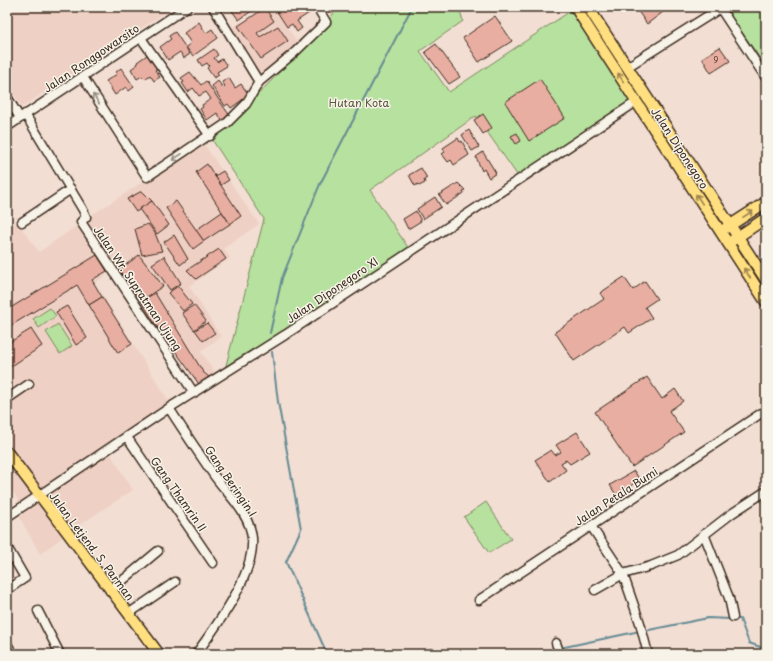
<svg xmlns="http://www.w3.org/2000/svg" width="773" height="661" font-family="'Playpen Sans',sans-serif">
	<rect width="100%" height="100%" fill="#f2ded3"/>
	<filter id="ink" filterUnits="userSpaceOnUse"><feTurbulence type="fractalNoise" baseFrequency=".025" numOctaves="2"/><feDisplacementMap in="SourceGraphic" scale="8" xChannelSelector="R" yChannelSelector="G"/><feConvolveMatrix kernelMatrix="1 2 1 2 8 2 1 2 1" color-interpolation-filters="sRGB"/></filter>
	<g filter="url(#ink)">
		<g fill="#efd0c4">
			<path d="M7 7H173L22 107 7 84Z"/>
			<path d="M265 7H273L299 45 260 78 229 30Z"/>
			<path d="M203 143 259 224 224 248 230 258 189 286 221 337 200 351 215 373 199 384 81 222Z"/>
			<path d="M17 222 39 252 81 223 111 271 95 283 170 403 106 447 133 490 76 527 40 554 19 516 25 512 7 481V229Z"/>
			<path d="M766 231V261L761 252V247Z"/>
		</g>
		<g fill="#b7e19e" stroke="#79865e">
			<path d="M338 7H459L463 21 420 51 449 92 575 8 636 102 520 179 476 116 370 190 411 252 224 373 264 219 213 141 326 24Z"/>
			<path d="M737 7H766V67L729 13Z"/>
			<path d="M50 308 56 316 39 328 33 319Z"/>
			<path d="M58 324 72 346 60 354 46 332Z"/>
			<path d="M486 502 511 539 489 553 464 517Z"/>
		</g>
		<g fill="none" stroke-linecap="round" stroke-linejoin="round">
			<g stroke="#668b94" stroke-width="2">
				<path d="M270 333 282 278 320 184 412 7"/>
				<path d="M272 352 278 402 301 529 286 562 327 654"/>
				<path d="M735 619H740L749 643 766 649"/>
				<path d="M644 631 708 618 730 619"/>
				<path d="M560 648 640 631"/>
				<path d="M413 654 431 649 434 654"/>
				<path d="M544 654 556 650"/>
			</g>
		</g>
		<g fill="#e8aea2" stroke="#3b2a1e">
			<path d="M232 7 245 8 257 7 239 20 232 11 233 9Z"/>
			<path d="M274 7H310L312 11 297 21 302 28 297 32 292 24 287 27Z"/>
			<path d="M635 7H659L663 12 647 24Z"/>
			<path d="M265 8 274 21 257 33 260 37 278 26 288 41 261 59 238 26Z"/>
			<path d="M495 16 512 41 479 62 463 38Z"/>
			<path d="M199 22 206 33 212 29 218 38 193 56 186 47 191 43 184 33Z"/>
			<path d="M175 32 190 54 184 58 180 52 168 60 160 47 171 39 169 36Z"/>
			<path d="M436 44 460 77 449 84 425 52Z"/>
			<path d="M720 47 730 61 711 73 702 58Z"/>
			<path d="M214 49 218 55 214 58 217 62 222 59 227 66 217 72 219 75 214 78 207 68 209 66 207 63 202 66 198 60Z"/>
			<path d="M150 53 160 66 155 70 160 77 154 81 150 75 145 79 142 76 137 79 131 69 138 64 137 62Z"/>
			<path d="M121 68 134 87 129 91 126 87 115 95 106 81 117 74 116 72Z"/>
			<path d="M190 72 201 85 206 81 230 116 223 122 217 113 207 120 200 109 203 107 202 105 211 99 206 92 199 96 193 88 188 92 182 83 184 82 181 78Z"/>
			<path d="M229 78 235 88 241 84 249 95 231 108 228 104 225 106 212 86 218 81 223 88 225 86 222 82Z"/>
			<path d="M540 79 565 118 529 141 505 102Z"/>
			<path d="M483 114 492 128 483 134 474 120Z"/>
			<path d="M469 130 479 147 472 151 462 135Z"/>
			<path d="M517 133 521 141 516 144 511 136Z"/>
			<path d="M458 138 460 142 462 141 469 155 454 165 451 160 448 162 442 154 445 152 443 148Z"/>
			<path d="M483 152 496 173 489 178 484 169 482 171 476 157Z"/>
			<path d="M207 164 241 216 230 224 196 172Z"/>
			<path d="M421 168 427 178 424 180 425 183 419 186 418 184 415 186 409 175Z"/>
			<path d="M223 171 229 180 221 185 215 176Z"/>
			<path d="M458 183 465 190 463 191 464 193 446 205 439 195Z"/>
			<path d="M142 191 152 201 136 212 127 199Z"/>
			<path d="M435 197 441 207 423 219 417 209Z"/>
			<path d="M152 201 169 225 157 234 139 209Z"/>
			<path d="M176 201 204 241 193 249 166 208Z"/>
			<path d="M416 211 421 221 408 229 403 219Z"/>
			<path d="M222 212 230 224 204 241 196 230Z"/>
			<path d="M148 224 155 233 162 251 142 255 135 229Z"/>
			<path d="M174 235 188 259 180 265 164 242Z"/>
			<path d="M219 249 226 259 196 279 187 270Z"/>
			<path d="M97 255 107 271 92 280 102 297 89 305 77 285 7 328V310Z"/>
			<path d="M139 255 163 286 141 301 119 270Z"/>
			<path d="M164 256 181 283 170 290 152 264Z"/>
			<path d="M624 277 633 290 645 281 657 299 645 307 652 318 629 333 625 327 574 361 555 332 604 299 600 293Z"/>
			<path d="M178 286 192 304 183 311 168 293Z"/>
			<path d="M155 293 203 372 209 377 199 384 154 322 141 301Z"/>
			<path d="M102 297 132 344 118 353 89 305Z"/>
			<path d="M194 305 206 321 194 330 182 313Z"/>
			<path d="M67 306 87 338 76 345 56 312Z"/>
			<path d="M207 323 215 333 203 341 195 330Z"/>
			<path d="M31 329 42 346 7 369V344Z"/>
			<path d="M647 377 662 399 675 389 683 401 669 411 684 432 632 467 595 412Z"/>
			<path d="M577 432 590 452 570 464 566 460 561 463 566 470 550 482 535 460 551 450 555 455 561 452 556 445Z"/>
			<path d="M634 471 640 480 616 495 610 485Z"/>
		</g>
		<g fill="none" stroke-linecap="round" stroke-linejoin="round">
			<defs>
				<g id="minor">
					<path d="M213 7 259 82"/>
					<path d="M720 8 766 78"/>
					<path d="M141 38 210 136"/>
					<path d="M627 67 722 7"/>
					<path d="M83 77 147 177 227 123 246 104 259 82 294 53 326 22 317 7"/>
					<path d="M7 97 20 118"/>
					<path d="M25 114 83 210 86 217 81 222 194 393"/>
					<path d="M7 116 12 123"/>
					<path d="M7 127 187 7"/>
					<path d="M22 222 71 189"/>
					<path d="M7 399 29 384"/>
					<path d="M169 408C183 430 198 452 213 474 226 493 250 513 252 538 255 575 217 625 196 654"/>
					<path d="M127 437 213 563"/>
					<path d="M7 517 169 408 285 335 636 102"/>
					<path d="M591 526 623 574 640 623 648 654"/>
					<path d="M704 534 729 598 733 617"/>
					<path d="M7 547 25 578 7 590"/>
					<path d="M595 590 623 574 651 566 678 555 731 514 766 491"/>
					<path d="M110 591 158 551"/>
					<path d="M479 600 766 410"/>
					<path d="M38 611 60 654"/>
					<path d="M128 614 175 582"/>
					<path d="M556 643 560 654"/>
					<path d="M7 644 13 654"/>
				</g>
				<g id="major">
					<path d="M575 7 766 302"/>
					<path d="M588 7 766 280"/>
					<path d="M726 228 766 202"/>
					<path d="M733 240 766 218"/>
					<path d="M7 452 159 654"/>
				</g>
			</defs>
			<use href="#minor" stroke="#3b2a1e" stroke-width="11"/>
			<use href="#major" stroke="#3b2a1e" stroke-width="13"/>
			<use href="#minor" stroke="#f7f3e8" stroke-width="8"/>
			<use href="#major" stroke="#ffdf80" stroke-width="10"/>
		</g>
		<defs><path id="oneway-shaft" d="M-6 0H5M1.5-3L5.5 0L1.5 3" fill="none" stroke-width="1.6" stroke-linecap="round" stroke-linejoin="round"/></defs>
		<g stroke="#9d844f">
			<use href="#oneway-shaft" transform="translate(621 78) rotate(-122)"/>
			<use href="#oneway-shaft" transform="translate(699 199) rotate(-123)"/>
			<use href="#oneway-shaft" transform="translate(748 214) rotate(-33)"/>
			<use href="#oneway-shaft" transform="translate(747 273) rotate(-123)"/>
		</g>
		<g stroke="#998e83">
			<use href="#oneway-shaft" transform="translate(96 99) rotate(-123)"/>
			<use href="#oneway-shaft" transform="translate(177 157) rotate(147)"/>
		</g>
	</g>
	<g text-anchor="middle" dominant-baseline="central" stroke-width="3" stroke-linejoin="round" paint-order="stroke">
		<g font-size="9" fill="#664b3f">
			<text x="716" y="59">9</text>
		</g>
		<g font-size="11" fill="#3b2a1e" stroke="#f7f3e8">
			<text transform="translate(91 58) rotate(-34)">Jalan Ronggowarsito</text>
			<text transform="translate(680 148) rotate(57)">Jalan Diponegoro</text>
			<text transform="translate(138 288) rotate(56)">Jalan Wr. Supratman Ujung</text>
			<text transform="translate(332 290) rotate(-34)">Jalan Diponegoro XI</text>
			<text transform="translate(231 481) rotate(56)">Gang Beringin I</text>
			<text transform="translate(179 494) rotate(55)">Gang Thamrin II</text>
			<text transform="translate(616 496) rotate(-33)">Jalan Petala Bumi</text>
			<text transform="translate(92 546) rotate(53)">Jalan Letjend. S. Parman</text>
		</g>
		<g font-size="11" fill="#5a583e" stroke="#f7f3e8">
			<text x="359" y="102">Hutan Kota</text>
		</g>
	</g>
	<rect width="773" height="661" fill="none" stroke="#f7f3e8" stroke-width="24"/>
	<rect x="12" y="12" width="749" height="637" fill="none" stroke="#3b2a1e" stroke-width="1.5" filter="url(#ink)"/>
</svg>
